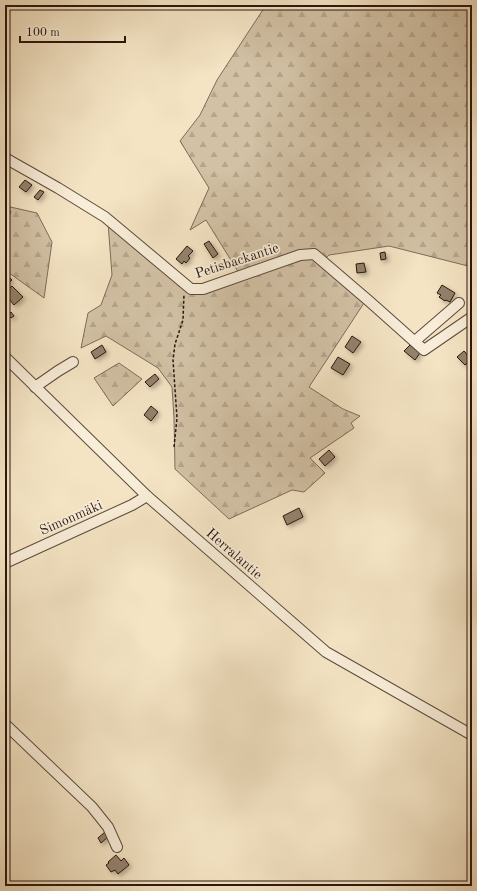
<svg xmlns="http://www.w3.org/2000/svg" width="477" height="891" font-family="'Old Standard TT',serif">
	<defs>
		<pattern id="forest-firs" width="22" height="20" patternUnits="userSpaceOnUse"><rect width="22" height="20" fill="#d2c1a5"/><path d="M5 1l3.5 6h-7zM16 11l3.5 6h-7z" fill="#b4a58d"/></pattern>
		<filter id="shadow"><feDropShadow dx="2.5" dy="2.5" stdDeviation="2" flood-color="#0004"/></filter>
	</defs>
	<rect width="100%" height="100%" fill="#f4e4c4"/>
	<filter id="stains"><feTurbulence type="fractalNoise" baseFrequency=".005" numOctaves="4"/><feColorMatrix values="0 0 0 0 .2 0 0 0 0 .09 0 0 0 0 .02 0 0 0 .5 -.17"/></filter>
	<radialGradient id="worn" r=".72"><stop offset=".6" stop-color="#630" stop-opacity="0"/><stop offset="1" stop-color="#630" stop-opacity=".3"/></radialGradient>
	<g fill="url(#forest-firs)" stroke="#7e6c59">
		<path d="M266 5H472V267L389 246 329 255 319 265 364 303 309 387 343 409 360 416 351 423 354 428 310 458 325 473 304 492 292 490 229 519 175 469 174 418 172 387 158 368 106 336 81 348 88 313 101 305 112 275 108 223 191 292 242 278 206 220 190 230 209 188 180 141 200 115 217 80Z"/>
		<path d="M6 206 37 213 52 242 44 298 5 270V225L11 212Z"/>
		<path d="M119 363 142 379 113 406 94 378Z"/>
	</g>
	<g fill="#94816c" stroke="#2b160d" filter="url(#shadow)">
		<path d="M25 180 32 185 26 192 19 187Z"/>
		<path d="M40 190 44 192 38 200 34 197Z"/>
		<path d="M209 241 218 254 213 258 204 244Z"/>
		<path d="M187 246 193 251 188 256 190 258 186 263 184 261 182 264 176 259Z"/>
		<path d="M385 252 386 259 381 260 380 253Z"/>
		<path d="M364 263 366 272 357 273 356 264Z"/>
		<path d="M8 276 12 280 7 284 5 283V278Z"/>
		<path d="M442 285 455 293 450 302 446 300 445 301 439 297 441 295 437 293Z"/>
		<path d="M12 286 23 297 14 305 5 294V292Z"/>
		<path d="M11 312 14 316 11 318 8 315Z"/>
		<path d="M352 336 361 342 353 353 345 347Z"/>
		<path d="M102 345 106 352 95 359 91 352Z"/>
		<path d="M410 345 420 353 415 360 404 351Z"/>
		<path d="M464 351 471 359 465 365 457 357Z"/>
		<path d="M338 357 350 364 343 375 331 368Z"/>
		<path d="M155 374 159 379 150 387 145 382Z"/>
		<path d="M151 406 158 412 151 421 144 415Z"/>
		<path d="M329 450 335 457 325 466 319 459Z"/>
		<path d="M299 508 303 517 287 525 283 516Z"/>
		<path d="M105 832 108 837 101 843 98 838Z"/>
		<path d="M116 855 121 861 124 858 129 865 118 874 115 870 111 872 106 865 109 863 108 862Z"/>
	</g>
	<g fill="none" stroke-linecap="round" stroke-linejoin="round">
		<defs>
			<g id="minor">
				<path d="M5 158 58 188 105 217 191 289H203L300 255 314 254 369 301 424 350 472 317"/>
				<path d="M415 341 459 303"/>
				<path d="M5 357 147 496 326 652 472 735"/>
				<path d="M35 387 58 371 73 362"/>
				<path d="M5 563 132 505 147 496"/>
				<path d="M5 724 92 807 108 827 117 847"/>
			</g>
		</defs>
		<use href="#minor" stroke="#5d4a3b" stroke-width="12"/>
		<path stroke="#2b160d" stroke-width="1.5" stroke-dasharray="3 2" stroke-linecap="butt" d="M174 447 177 418 173 360 175 344 183 320 184 294"/>
		<use href="#minor" stroke="#f8edd9" stroke-width="10"/>
		<path stroke="#2b160d" stroke-width="2" stroke-dasharray="7 7" stroke-linecap="butt" d="M466 886 472 884"/>
	</g>
	<g text-anchor="middle" dominant-baseline="central" stroke-width="3.5" stroke-linejoin="round" paint-order="stroke">
		<g font-size="14" fill="#2b160d" stroke="#f8edd9">
			<text transform="translate(237 261) rotate(-18)">Petisbackantie</text>
			<text transform="translate(71 518) rotate(-24)">Simonmäki</text>
			<text transform="translate(234 554) rotate(41)">Herralantie</text>
		</g>
	</g>
	<rect width="477" height="891" fill="none" stroke="#f4e4c4" stroke-width="20"/>
	<rect x="6" y="6" width="465" height="879" fill="none" stroke="#2b160d" stroke-width="2"/>
	<rect x="10" y="10" width="457" height="871" fill="none" stroke="#2b160d"/>
	<path d="M20 36v6h105v-6" fill="none" stroke="#2b160d" stroke-width="2"/>
	<text x="26" y="36" font-size="12" fill="#2b160d" stroke="#f8edd9" stroke-width="3" paint-order="stroke">100 m</text>
	<rect width="100%" height="100%" filter="url(#stains)"/>
	<rect width="100%" height="100%" fill="url(#worn)"/>
</svg>
